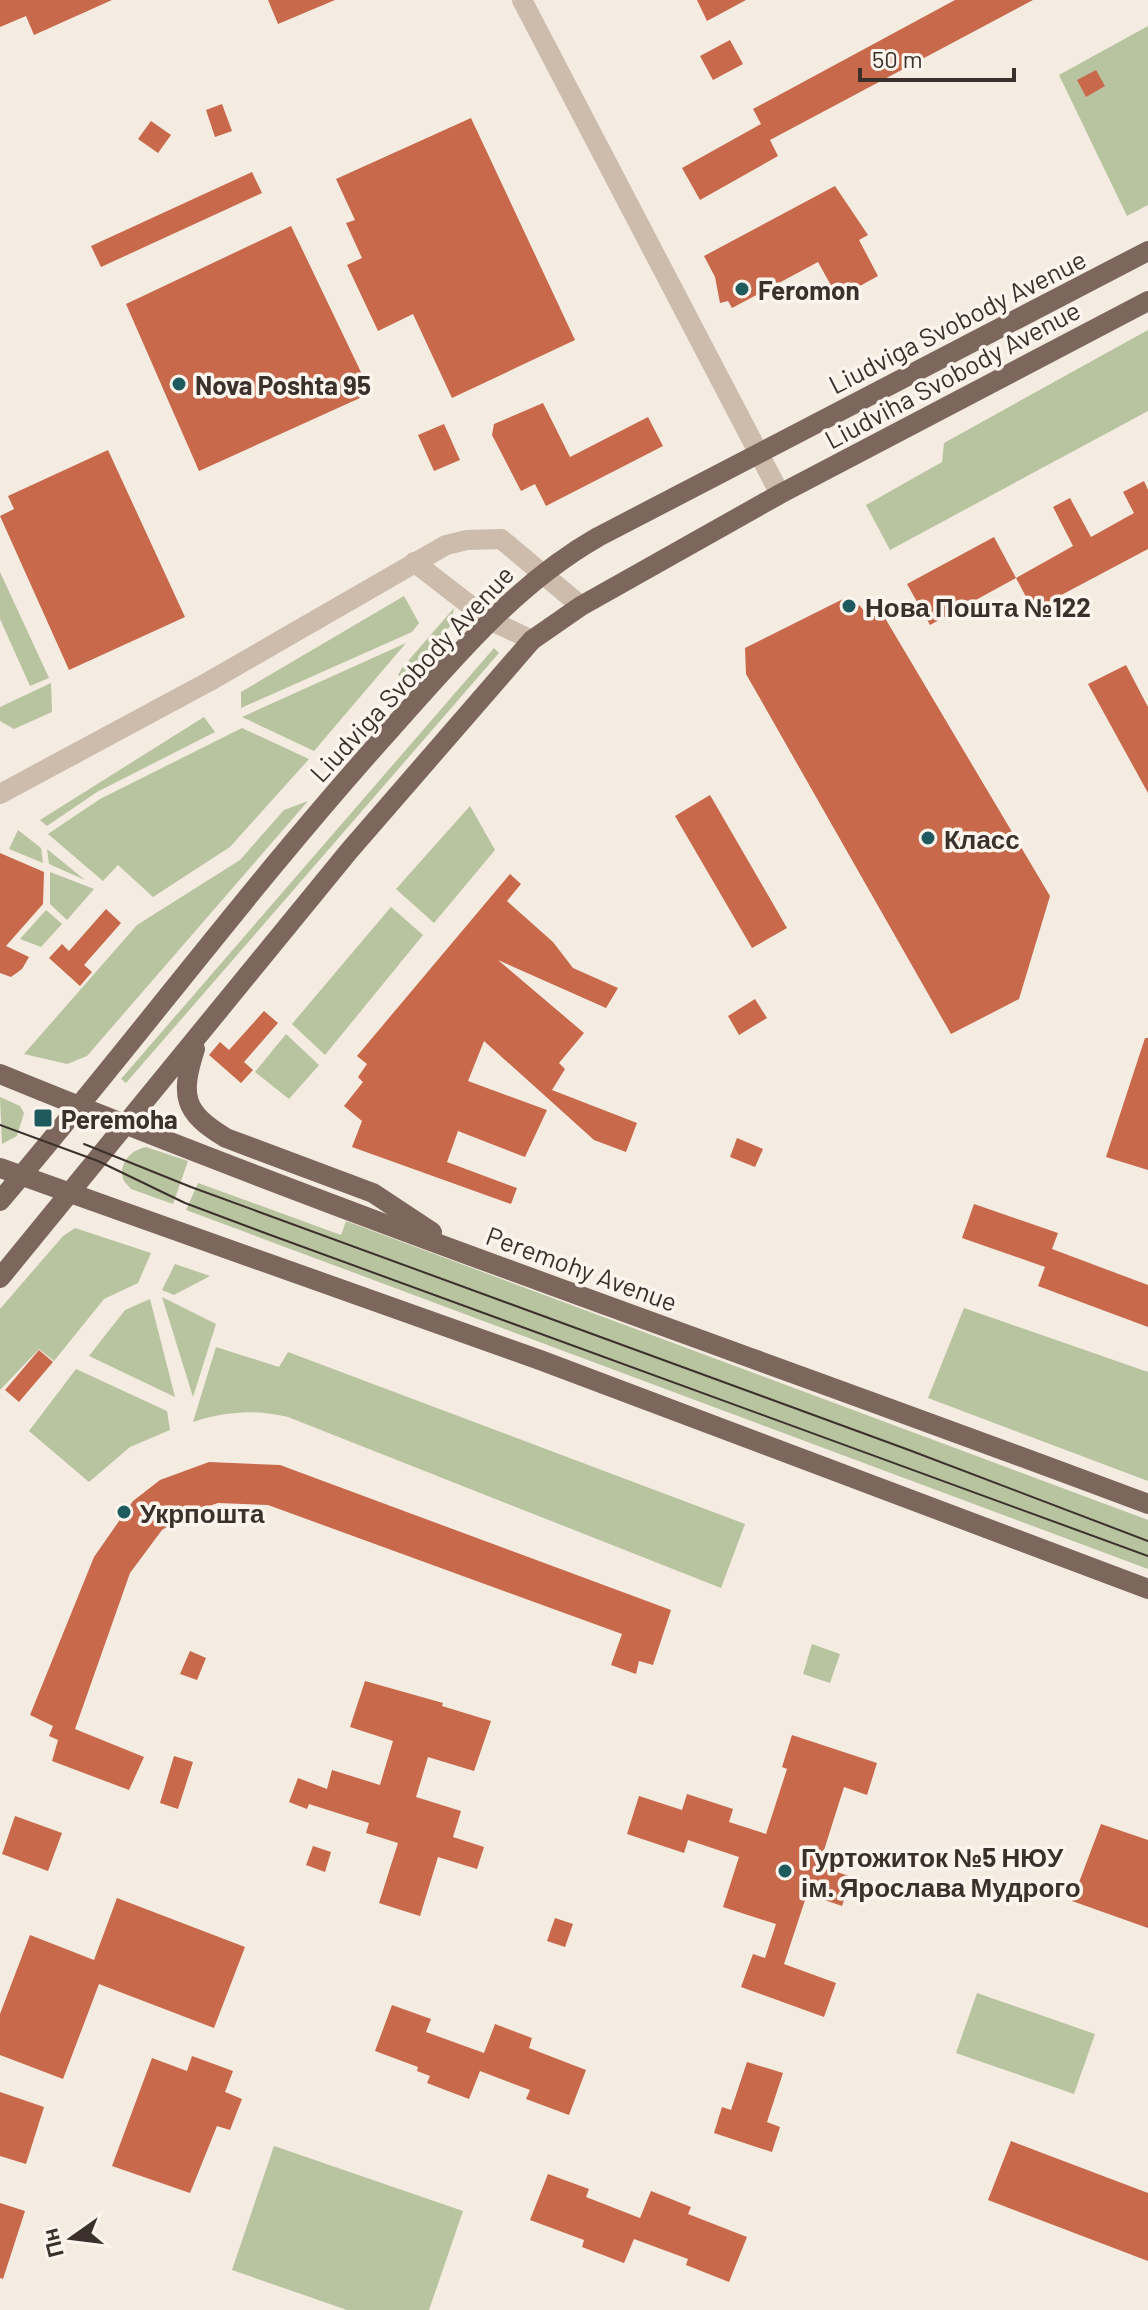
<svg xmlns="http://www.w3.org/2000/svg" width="1148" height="2310" font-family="Barlow,sans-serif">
	<rect width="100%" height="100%" fill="#f4ebe1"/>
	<g fill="#b8c4a0">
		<path d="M1148 26V205L1127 216 1059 75Z"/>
		<path d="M1148 330V411L890 550 866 505 942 462 944 443Z"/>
		<path d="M0 572 49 678 30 686 0 619Z"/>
		<path d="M404 596 419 623 412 632 241 708V692Z"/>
		<path d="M454 608 451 625 405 680 398 675 402 668Z"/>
		<path d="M406 643 314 751 242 717Z"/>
		<path d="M494 648 499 653 126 1083 121 1079Z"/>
		<path d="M51 683 52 712 14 729 0 721V707Z"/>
		<path d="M204 717 215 732 97 792 47 826 40 820Z"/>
		<path d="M242 728 309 759 230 847 153 897 118 865 103 881 48 834 100 799Z"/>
		<path d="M308 801 87 1056 67 1064 24 1054 137 925 240 860 284 810Z"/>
		<path d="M470 806 495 850 434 923 396 889Z"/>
		<path d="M18 830 41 848 43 863 9 849Z"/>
		<path d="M47 849 85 880 49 864Z"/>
		<path d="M50 872 94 889 67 920 50 904Z"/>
		<path d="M391 907 423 935 325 1055 292 1024Z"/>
		<path d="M46 910 62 924 41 947 20 939Z"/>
		<path d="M286 1034 319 1065 289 1099 255 1072Z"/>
		<path d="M0 1097 20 1106 24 1113 17 1136 2 1144Z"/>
		<path d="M146 1147 188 1161 173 1204 131 1189 124 1181C117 1165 130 1150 146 1147Z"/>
		<path d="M198 1183 341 1235 346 1221 1148 1520V1569L186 1210Z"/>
		<path d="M75 1228 151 1253 138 1283 104 1299 54 1361 39 1349 0 1390V1309L63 1236Z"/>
		<path d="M175 1264 210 1276 174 1295 162 1290Z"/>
		<path d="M162 1297 216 1324 193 1397Z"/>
		<path d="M150 1299 175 1397 89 1356 125 1310Z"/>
		<path d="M964 1308 1148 1372V1481L928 1398Z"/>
		<path d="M216 1347 279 1367 288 1352 745 1524 721 1588 288 1417C255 1409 225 1411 193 1422Z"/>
		<path d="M76 1369 167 1411 170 1430 130 1447 89 1482 29 1431Z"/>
		<path d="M812 1644 840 1654 830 1683 803 1674Z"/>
		<path d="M977 1993 1095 2034 1074 2094 956 2053Z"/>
		<path d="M274 2146 463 2211 429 2310H347L232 2270Z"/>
	</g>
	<g fill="#c8694b">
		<path d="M0 0H112L34 35 26 16 0 27Z"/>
		<path d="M268 0H335L278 24Z"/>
		<path d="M697 0H746L707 21Z"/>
		<path d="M955 0H1033L770 140 778 156 700 200 682 168 761 124 753 109Z"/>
		<path d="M730 40 743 64 713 80 700 56Z"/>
		<path d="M1096 70 1105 86 1086 97 1077 80Z"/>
		<path d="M222 104 232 131 215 137 206 110Z"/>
		<path d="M471 118 575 340 452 398 413 314 378 331 347 265 362 258 346 223 355 220 336 179Z"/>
		<path d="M151 121 171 135 158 153 138 139Z"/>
		<path d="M252 172 262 193 101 267 91 246Z"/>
		<path d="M835 186 868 235 859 240 878 276 838 298 818 262 732 308 728 301 720 303 715 277 704 256Z"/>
		<path d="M291 226 371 393 199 471 126 304Z"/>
		<path d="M543 403 570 457 648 417 663 446 546 506 535 484 521 491 492 435 494 424Z"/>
		<path d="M444 424 460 460 434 471 418 435Z"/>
		<path d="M108 450 185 617 69 670 0 516 14 509 8 496Z"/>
		<path d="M1144 481 1148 490V549L1033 610 1016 578 1073 546 1053 507 1070 498 1091 537 1134 513 1123 492Z"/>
		<path d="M994 537 1016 578 930 625 907 584Z"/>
		<path d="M845 598 860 606 870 618 882 613 1050 896 1019 999 951 1034 746 674 745 648Z"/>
		<path d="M1126 665 1148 707V793L1088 684Z"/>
		<path d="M710 795 787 928 752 948 675 816Z"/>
		<path d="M0 853 44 872 43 904 6 946 29 957 22 969 11 977 0 973Z"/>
		<path d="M510 874 521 884 507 901 553 942 573 968 618 988 606 1008 498 960 584 1033 559 1063 565 1069 552 1090 637 1123 626 1152 594 1140 484 1041 468 1081 547 1110 525 1157 458 1131 447 1162 517 1188 511 1204 352 1147 362 1121 344 1106 363 1082 358 1077 367 1064 357 1056Z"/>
		<path d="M106 909 121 923 84 965 92 972 80 986 49 958 62 944 69 951Z"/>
		<path d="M755 999 767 1018 739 1035 728 1016Z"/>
		<path d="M264 1011 278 1023 244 1062 253 1070 241 1083 209 1055 220 1042 229 1050Z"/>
		<path d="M1145 1038H1148V1170L1106 1157Z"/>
		<path d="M737 1138 763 1149 755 1167 730 1157Z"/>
		<path d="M974 1204 1058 1233 1052 1249 1148 1285V1327L1038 1286 1045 1267 962 1238Z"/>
		<path d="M39 1350 53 1362 19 1402 5 1390Z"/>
		<path d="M209 1462 280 1465 671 1610 653 1665 639 1661 636 1674 611 1665 622 1634 268 1505 218 1503 191 1512 162 1530 130 1573 75 1729 144 1757 129 1790 52 1761 58 1740 49 1736 53 1726 30 1715 94 1557 133 1501 160 1480Z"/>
		<path d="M190 1651 206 1658 197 1680 180 1674Z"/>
		<path d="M365 1681 443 1703 442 1706 491 1721 474 1771 428 1757 416 1797 461 1811 453 1837 484 1847 477 1869 438 1857 420 1916 379 1903 398 1843 366 1833 369 1823 309 1804 307 1809 289 1802 298 1778 327 1789 332 1770 380 1785 393 1741 350 1727Z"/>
		<path d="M792 1735 877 1763 867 1795 844 1787 819 1866 852 1877 842 1906 807 1894 784 1964 836 1983 824 2017 741 1987 753 1954 765 1958 776 1924 723 1907 739 1857 688 1840 684 1853 627 1834 639 1796 682 1810 687 1794 733 1809 729 1822 766 1834 787 1769 782 1767Z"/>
		<path d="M174 1756 193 1762 178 1809 160 1803Z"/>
		<path d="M15 1816 62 1833 48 1871 2 1854Z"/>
		<path d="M1101 1824 1148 1840V1928L1072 1901Z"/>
		<path d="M313 1846 331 1852 325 1872 306 1865Z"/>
		<path d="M117 1898 245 1947 214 2028 99 1984 63 2079 0 2055V2014L30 1935 94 1960Z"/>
		<path d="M555 1918 573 1924 565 1947 547 1941Z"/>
		<path d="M392 2005 431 2019 426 2032 484 2053 495 2024 532 2038 529 2048 586 2070 569 2115 526 2099 530 2090 480 2071 469 2099 427 2083 430 2076 417 2071 418 2067 375 2051Z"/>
		<path d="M192 2056 233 2071 225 2092 242 2099 230 2130 217 2126 190 2193 112 2166 152 2058 187 2071Z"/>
		<path d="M747 2062 783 2073 767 2122 780 2127 772 2152 714 2133 722 2107 731 2110Z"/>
		<path d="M0 2092 44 2107 26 2164 0 2156Z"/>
		<path d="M1011 2141 1148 2193V2261L988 2200Z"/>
		<path d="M548 2174 589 2189 586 2197 640 2218 651 2191 691 2207 688 2214 747 2237 729 2282 686 2265 688 2259 634 2239 624 2263 582 2247 584 2240 530 2220Z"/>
		<path d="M0 2203 25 2211 3 2279 0 2278Z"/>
	</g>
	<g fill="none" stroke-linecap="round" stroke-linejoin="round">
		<g stroke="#cdbbac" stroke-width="20">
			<path d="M522 0 780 494"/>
			<path d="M414 562 489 620 532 640"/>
			<path d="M0 794 210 681 446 545 467 540 501 539 581 606"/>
		</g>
		<g stroke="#7d675c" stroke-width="20">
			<path d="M195 1049C180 1096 183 1112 226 1138L373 1193 432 1232"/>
			<path d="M0 1074C378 1229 766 1360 1148 1504"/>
			<path d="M0 1168 540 1360 1148 1589"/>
			<path d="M0 1201C133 1045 254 881 391 729 455 658 514 585 598 537L1148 251"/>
			<path d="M0 1278 349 851 532 640 581 606 780 494 1148 301"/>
		</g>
		<g stroke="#3b302b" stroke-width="2">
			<path d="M0 1125 98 1161 185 1203 265 1233 1148 1556"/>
			<path d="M84 1144 191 1187 909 1450 1148 1541"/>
		</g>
	</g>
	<g fill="#1f5a5e" stroke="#fbf5ee" stroke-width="3">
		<circle cx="742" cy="289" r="8"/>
		<circle cx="179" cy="384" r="8"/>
		<circle cx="849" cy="606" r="8"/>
		<circle cx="928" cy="838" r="8"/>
		<rect x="33" y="1108" width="20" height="20" rx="4"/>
		<circle cx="124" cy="1512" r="8"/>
		<circle cx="785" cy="1871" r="8"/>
	</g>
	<g text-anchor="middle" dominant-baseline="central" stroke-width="7" stroke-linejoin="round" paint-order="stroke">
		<g font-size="26" font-weight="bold" fill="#3b302b" stroke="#fbf5ee" text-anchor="start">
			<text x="758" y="289">Feromon</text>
			<text x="195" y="384">Nova Poshta 95</text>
			<text x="865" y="606">Нова Пошта №122</text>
			<text x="944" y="838">Класс</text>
			<text x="61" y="1118">Peremoha</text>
			<text x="140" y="1512">Укрпошта</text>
			<text x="801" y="1856">Гуртожиток №5 НЮУ<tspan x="801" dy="30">ім. Ярослава Мудрого</tspan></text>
		</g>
		<g font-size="26" fill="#3b302b" stroke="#fbf5ee">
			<text transform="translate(957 321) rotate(-27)">Liudviga Svobody Avenue</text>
			<text transform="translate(952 374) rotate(-28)">Liudviha Svobody Avenue</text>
			<text transform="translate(411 673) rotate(-47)">Liudviga Svobody Avenue</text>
			<text transform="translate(582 1268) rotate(20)">Peremohy Avenue</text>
		</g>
	</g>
	<g transform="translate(72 2238) rotate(256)" stroke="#fbf5ee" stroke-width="6" paint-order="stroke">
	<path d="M0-6L14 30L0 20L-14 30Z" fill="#3b302b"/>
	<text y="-12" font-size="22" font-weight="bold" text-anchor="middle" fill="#3b302b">Пн</text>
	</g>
	<path d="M860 68v12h154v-12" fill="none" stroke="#3b302b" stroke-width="4"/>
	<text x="872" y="68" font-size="24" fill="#3b302b" stroke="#fbf5ee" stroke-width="6" paint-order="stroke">50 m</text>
</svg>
